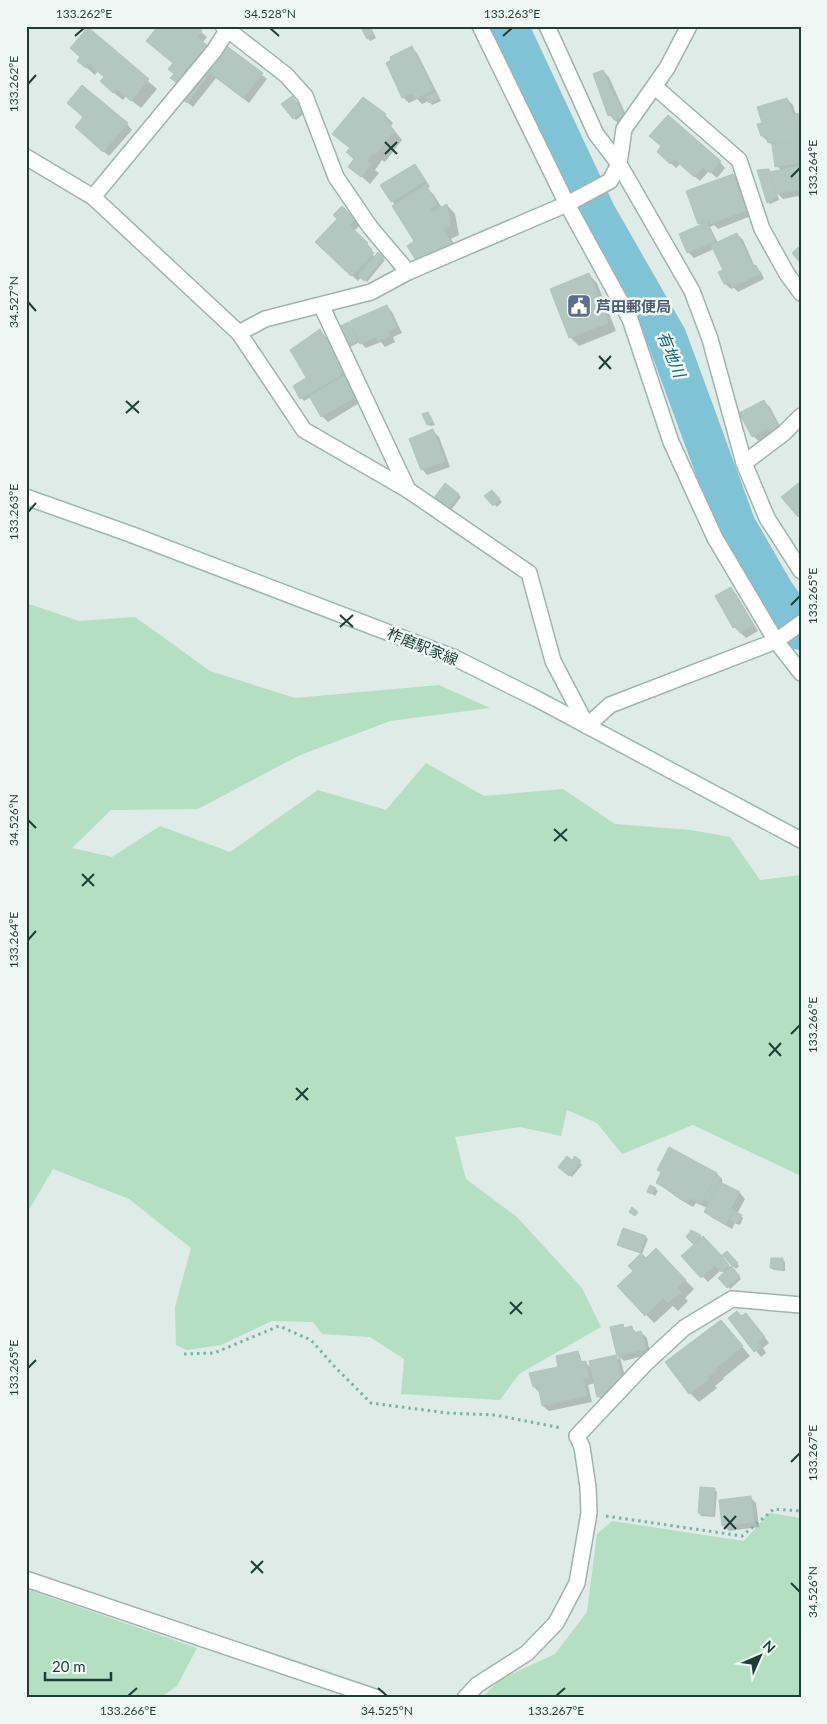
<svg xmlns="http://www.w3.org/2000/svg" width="827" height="1724" font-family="Lato,'Noto Sans JP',sans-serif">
	<rect width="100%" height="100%" fill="#deebe6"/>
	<g fill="#b4dfc3">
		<path d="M26 603 79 621 135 617 210 671 295 698 439 685 490 708 390 721 298 756 198 809 111 810 72 848 112 857 160 826 230 852 318 790 386 810 426 763 484 796 563 789 615 824 691 830 730 837 760 880 801 875V1176L693 1125 622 1154 597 1123 567 1110 561 1136 520 1127 455 1137 466 1179 517 1217 582 1288 601 1327 519 1374 500 1400 401 1394 404 1359 370 1337 322 1334 313 1322 272 1321 221 1345 187 1350 176 1345 175 1307 191 1248 129 1199 53 1169 30 1208H26Z"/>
		<path d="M769 1513 801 1518V1698H482L499 1680 555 1654 587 1612 597 1534 612 1521 744 1541Z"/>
		<path d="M26 1589 32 1591 197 1648 177 1686 160 1698H26Z"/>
	</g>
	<g fill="#0003">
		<path d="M370 26 376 38 370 41 368 38Z"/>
		<path d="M88 29 157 89 141 108 126 96 123 100 110 90 105 77 98 71 95 75 79 61Z"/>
		<path d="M201 32 207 37 202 43 212 52 180 84 172 78 175 74 174 64Z"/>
		<path d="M224 45 267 79 249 103 216 78 193 107 187 102Z"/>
		<path d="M411 47 417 53 441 101 432 105 429 101 422 104 417 99 409 103 403 97Z"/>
		<path d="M603 71 609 77 629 122 620 125 609 115Z"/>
		<path d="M787 99 793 105 796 115 801 118V201L798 196 783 199 777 193 779 200 770 204 768 202V170L771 173 781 170 777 166 774 147 762 136 763 124Z"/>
		<path d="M294 100 305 113 296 120 294 118Z"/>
		<path d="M385 115 393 123 391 126 402 140 385 162 382 160 375 170 379 173 370 184 350 166 355 159 351 149 334 134Z"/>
		<path d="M127 124 132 130 109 156 82 133Z"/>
		<path d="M664 157 720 162 725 168 717 178 709 171 700 181 680 164 676 168Z"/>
		<path d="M415 165 420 171 430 187 427 188 434 195 442 208 447 205 455 214 459 235 451 239 460 253 427 269 416 242 395 205 392 201Z"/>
		<path d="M733 175 739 181 751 216 718 229 714 225 710 227 718 243 737 234 743 240 755 267 761 272 764 279 738 292 734 288 731 289 725 284 720 272 724 270 714 249 694 258 688 252 701 226 699 223Z"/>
		<path d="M342 208 360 225 354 231 372 249 370 252 375 257 378 254 385 260 367 282 361 277 358 281 316 242 339 219Z"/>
		<path d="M589 275 597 283 616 331 579 346 570 337Z"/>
		<path d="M387 306 392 312 402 333 393 337 395 342 385 347 381 342 366 348 360 342 350 347 348 345 349 324 355 330Z"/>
		<path d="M320 331 326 337 348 375 364 396 357 400 359 403 328 422 322 416 311 397 304 401 294 387 306 380 311 384Z"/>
		<path d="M764 402 770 407 785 436 772 434 759 441 753 436Z"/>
		<path d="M428 413 435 425 430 426 428 424Z"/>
		<path d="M433 431 439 437 450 467 427 475 422 469Z"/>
		<path d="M492 492 502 502 497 507 486 496Z"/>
		<path d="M458 494 461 497 451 510 438 501Z"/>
		<path d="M731 589 736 594 758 631 746 638 734 627Z"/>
		<path d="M575 1158 582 1165 572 1177 560 1167 572 1162Z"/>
		<path d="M717 1174 722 1179V1184L740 1193 745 1199 737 1214 743 1218 740 1225 735 1223 732 1229 711 1217 706 1212 707 1208 696 1203 693 1207 681 1200 657 1183Z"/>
		<path d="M655 1189 658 1191 655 1196 648 1191Z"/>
		<path d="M692 1232 700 1236 708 1243 741 1279 730 1289 720 1278 724 1273 721 1270 708 1282 683 1256 695 1244 687 1237Z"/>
		<path d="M645 1237 648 1239 642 1254 621 1247 619 1244Z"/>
		<path d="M656 1250 694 1289 685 1298 688 1301 678 1311 673 1306 654 1323 619 1286Z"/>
		<path d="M727 1252 739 1266 736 1269 723 1255Z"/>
		<path d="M782 1260 785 1262V1271L774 1270 771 1268Z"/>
		<path d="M741 1317 751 1320 769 1343 763 1348 766 1353 761 1357 730 1318Z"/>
		<path d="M721 1321 750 1356 723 1378 724 1379 715 1386 717 1388 699 1402 690 1393 667 1362Z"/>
		<path d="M622 1325 626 1329 631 1327 637 1333 641 1332 647 1338 650 1354 624 1361 620 1357 627 1385 623 1386 625 1396 604 1402 598 1396 595 1383 588 1385 592 1402 549 1411 543 1406 539 1392 534 1387 561 1367 578 1353 580 1355 582 1363 585 1362 592 1369 616 1356 619 1360 611 1328Z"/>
		<path d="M714 1489 717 1492 715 1517 701 1516 699 1513Z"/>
		<path d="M750 1497 756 1503 759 1527 729 1531 723 1525Z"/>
	</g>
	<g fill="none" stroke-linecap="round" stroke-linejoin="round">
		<path stroke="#80c3d7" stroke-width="40" d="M508 26 596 214 667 338 736 526 774 592 801 630"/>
	</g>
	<g fill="#b3c6c0" stroke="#b0c6be">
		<path d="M158 26H197L202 31 197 37 208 46 185 73 146 41Z"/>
		<path d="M360 26H370L374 35 367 39Z"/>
		<path d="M88 27 149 79 131 101 117 89 113 93 100 81 104 77 89 64 86 68 77 61 80 57 70 48Z"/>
		<path d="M224 44 263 73 243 98 210 73 187 103 180 97Z"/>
		<path d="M412 46 433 90 415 99 412 93 402 98 386 63 391 60 390 57Z"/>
		<path d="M173 63 185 73 177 83 170 78 174 74 168 69Z"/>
		<path d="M603 70 614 97 616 96 624 116 614 120 611 114 608 116 593 74Z"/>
		<path d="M82 85 128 123 103 152 75 127 83 117 67 103Z"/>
		<path d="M436 92 439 98 429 103 426 97Z"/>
		<path d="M292 96 303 110 293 119 281 104Z"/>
		<path d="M363 97 386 114 384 117 394 131 376 154 373 153 367 161 371 164 361 177 348 167 354 159 346 152 350 148 332 134Z"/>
		<path d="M787 98 793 115 798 113 801 123V140L775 144 774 141 768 143 765 135 761 136 757 124 762 123 757 107Z"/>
		<path d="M668 115 721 161 710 173 703 167 694 177 674 159 670 164 657 152 661 146 649 136Z"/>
		<path d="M801 140V163L775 167 772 145Z"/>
		<path d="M415 164 425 181 391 202 380 185Z"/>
		<path d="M801 165V189L776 194 770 172Z"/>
		<path d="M769 169 777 197 767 203 757 170Z"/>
		<path d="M733 174 747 210 711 224 709 220 698 224 686 191Z"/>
		<path d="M426 185 437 204 430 209 432 212 447 204 451 226 443 230 452 244 432 257 430 253 417 262 407 246 414 241 392 206Z"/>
		<path d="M342 206 355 219 349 225 368 243 366 245 374 253 351 276 315 242 337 219 333 215Z"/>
		<path d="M707 222 715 241 687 253 679 234Z"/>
		<path d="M737 233 753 266 756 265 760 274 732 287 730 282 724 284 718 272 723 270 711 245Z"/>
		<path d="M801 245V264L792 253Z"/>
		<path d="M378 252 384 257 364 281 358 276Z"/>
		<path d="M589 273 608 323 569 338 550 289Z"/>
		<path d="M387 305 397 327 388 331 390 336 378 342 376 337 360 344 350 321Z"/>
		<path d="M349 322 357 341 347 345 338 327Z"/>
		<path d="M320 329 343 369 340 371 342 375 314 391 290 350Z"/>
		<path d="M349 373 359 390 352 394 354 398 321 417 309 396Z"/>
		<path d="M306 378 314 391 300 399 293 386Z"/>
		<path d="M764 400 780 430 771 435 768 428 752 437 739 413Z"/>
		<path d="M428 412 433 422 427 425 422 414Z"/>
		<path d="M433 429 445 461 421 470 409 439Z"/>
		<path d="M801 481V515L798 517 781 497Z"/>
		<path d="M445 483 459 494 448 509 434 498Z"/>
		<path d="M492 490 500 499 493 506 484 496Z"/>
		<path d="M731 587 753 625 740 633 736 626 733 628 715 596Z"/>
		<path d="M669 1147 717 1173 701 1204 690 1198 688 1202 674 1195 675 1193 656 1183 661 1172 657 1170Z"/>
		<path d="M567 1156 572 1160 575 1156 581 1161 569 1176 558 1167Z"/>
		<path d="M716 1176 721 1178 709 1202 704 1200Z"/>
		<path d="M720 1182 740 1192 731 1208 734 1210 726 1224 704 1212Z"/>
		<path d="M650 1185 656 1188 652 1194 647 1192Z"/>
		<path d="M632 1207 638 1212 635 1216 629 1212Z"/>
		<path d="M734 1211 742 1215 737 1224 730 1219Z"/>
		<path d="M623 1228 646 1236 640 1252 617 1245Z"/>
		<path d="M691 1230 701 1235 693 1244 686 1237Z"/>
		<path d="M703 1236 723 1257 701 1278 681 1256Z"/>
		<path d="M656 1248 686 1280 677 1288 681 1292 668 1303 663 1298 645 1316 617 1286 633 1271 628 1266 641 1253 646 1258Z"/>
		<path d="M727 1251 738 1263 733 1267 722 1255Z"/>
		<path d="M723 1258 729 1265 721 1272 715 1265Z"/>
		<path d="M771 1258H783V1269L770 1268Z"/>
		<path d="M731 1266 740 1276 727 1288 718 1278Z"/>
		<path d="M737 1311 741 1316 746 1313 765 1337 758 1342 762 1347 754 1352 728 1318Z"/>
		<path d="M721 1320 743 1346 715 1369 717 1370 708 1377 709 1379 689 1394 665 1362Z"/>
		<path d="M623 1324 624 1328 632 1326 633 1333 641 1331 646 1349 617 1356 610 1327Z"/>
		<path d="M578 1351 581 1362 558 1367 556 1356Z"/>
		<path d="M616 1355 622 1379 618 1380 620 1391 597 1397 589 1361Z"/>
		<path d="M586 1361 589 1378 583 1379 587 1396 542 1406 538 1386 533 1387 529 1373Z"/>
		<path d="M700 1487 715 1488 713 1515 698 1513Z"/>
		<path d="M751 1496 754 1522 722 1526 719 1500Z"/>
	</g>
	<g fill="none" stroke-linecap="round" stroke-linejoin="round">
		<defs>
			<g id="minor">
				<path d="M223 26 286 75 305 96 336 177 370 227 408 272"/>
				<path d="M480 26 567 204 630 319 671 442 715 538 776 641 801 673"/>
				<path d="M655 87 739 160 762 229 787 274 801 293"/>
				<path d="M26 157 93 197 239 333 304 430 408 490 529 573 553 661 587 726 610 705 776 641 801 623"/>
				<path d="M93 197 214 51 228 29"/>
				<path d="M321 305 408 490"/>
				<path d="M239 333 265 319 371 292 408 272 567 204 610 181 619 164 624 129 667 68 689 26"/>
				<path d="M744 463 784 433 801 416"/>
				<path d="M26 1579 378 1698"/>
				<path d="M465 1698 477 1685 527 1653 556 1623 577 1583 589 1513 588 1487 582 1447 577 1436 644 1365 684 1328 732 1299 801 1305"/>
			</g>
			<path id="tertiary" d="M547 26 596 134 619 164 692 291 710 339 744 463 767 518 801 571"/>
			<path id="secondary" d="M26 497 130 534 455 658 537 699 801 840"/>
		</defs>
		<use href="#minor" stroke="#a1b3ae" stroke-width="18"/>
		<use href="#tertiary" stroke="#a1b3ae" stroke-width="18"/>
		<use href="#secondary" stroke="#9cb8b0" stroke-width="18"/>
		<g stroke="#7bb2a5" stroke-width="3" stroke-dasharray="2.5 4" stroke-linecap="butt">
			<path d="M184 1354 214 1353 279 1326 311 1340 334 1366 371 1403 447 1413 495 1415 561 1428"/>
			<path d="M606 1516 742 1536 774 1509 801 1511"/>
		</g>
		<use href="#minor" stroke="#fff" stroke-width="15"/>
		<use href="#tertiary" stroke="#fff" stroke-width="15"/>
		<use href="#secondary" stroke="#fff" stroke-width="15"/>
	</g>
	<path fill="none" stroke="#1e3d37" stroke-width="2" d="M270 28 279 36M75 36 84 28M503 36 512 28M28 84 36 75M385 142 397 154M385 154 397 142M791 177 800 168M28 302 36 311M599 356 611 369M599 369 611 356M126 401 139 413M126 413 139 401M28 512 36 503M791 605 800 596M340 615 353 627M340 627 353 615M28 820 36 828M554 829 567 841M554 841 567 829M82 874 94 886M82 886 94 874M28 940 36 931M791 1034 800 1025M769 1043 781 1056M769 1056 781 1043M296 1088 308 1100M296 1100 308 1088M510 1302 522 1314M510 1314 522 1302M28 1368 36 1360M791 1462 800 1453M724 1516 736 1529M724 1529 736 1516M251 1561 263 1573M251 1573 263 1561M791 1583 800 1592M378 1688 387 1696M128 1696 137 1688M556 1696 565 1688"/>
	<defs>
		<symbol id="civic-square" viewBox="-11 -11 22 22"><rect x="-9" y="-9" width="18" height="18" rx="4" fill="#5c6f8a" stroke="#eff8f4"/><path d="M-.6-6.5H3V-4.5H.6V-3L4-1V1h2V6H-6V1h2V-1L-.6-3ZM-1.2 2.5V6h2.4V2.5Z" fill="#fff"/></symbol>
	</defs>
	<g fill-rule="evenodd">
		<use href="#civic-square" x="565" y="292" width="28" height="28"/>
	</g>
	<g text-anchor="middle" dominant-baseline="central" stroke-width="5" stroke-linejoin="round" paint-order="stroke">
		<g font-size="15" font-weight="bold" fill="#4e5e75" stroke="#eff8f4" text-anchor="start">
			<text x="596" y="306">芦田郵便局</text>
		</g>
		<g font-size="15" fill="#1e3d37" stroke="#eff8f4">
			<text transform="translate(423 646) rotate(22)">柞磨駅家線</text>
		</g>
		<g font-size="16" font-style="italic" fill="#13647e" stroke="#eff8f4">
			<text transform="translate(672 354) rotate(68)">有地川</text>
		</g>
	</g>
	<rect width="827" height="1724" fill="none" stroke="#eff8f4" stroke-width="55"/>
	<g transform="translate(760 1656) rotate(45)" stroke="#eff8f4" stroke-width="4" paint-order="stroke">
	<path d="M0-4L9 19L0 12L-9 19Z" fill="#1e3d37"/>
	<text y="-8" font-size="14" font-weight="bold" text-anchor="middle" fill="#1e3d37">N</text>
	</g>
	<path d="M45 1672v8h66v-8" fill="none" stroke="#1e3d37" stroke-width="2.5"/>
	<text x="52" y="1672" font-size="15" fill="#1e3d37" stroke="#eff8f4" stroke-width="4" paint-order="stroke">20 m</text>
	<rect x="28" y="28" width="772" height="1668" fill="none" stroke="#1e3d37" stroke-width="2"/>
	<g font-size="12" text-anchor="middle" fill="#1e3d37">
		<text x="84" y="18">133.262°E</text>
		<text x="270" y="18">34.528°N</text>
		<text x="512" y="18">133.263°E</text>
		<text transform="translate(14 84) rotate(-90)" y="4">133.262°E</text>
		<text transform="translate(813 168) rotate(-90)" y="4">133.264°E</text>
		<text transform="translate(14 302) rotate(-90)" y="4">34.527°N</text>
		<text transform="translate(14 512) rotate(-90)" y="4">133.263°E</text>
		<text transform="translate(813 596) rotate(-90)" y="4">133.265°E</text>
		<text transform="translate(14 820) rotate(-90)" y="4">34.526°N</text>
		<text transform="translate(14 940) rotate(-90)" y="4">133.264°E</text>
		<text transform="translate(813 1025) rotate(-90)" y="4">133.266°E</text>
		<text transform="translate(14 1368) rotate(-90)" y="4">133.265°E</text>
		<text transform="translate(813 1453) rotate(-90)" y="4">133.267°E</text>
		<text transform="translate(813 1592) rotate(-90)" y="4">34.526°N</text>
		<text x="128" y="1715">133.266°E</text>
		<text x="387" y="1715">34.525°N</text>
		<text x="556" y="1715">133.267°E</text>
	</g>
</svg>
